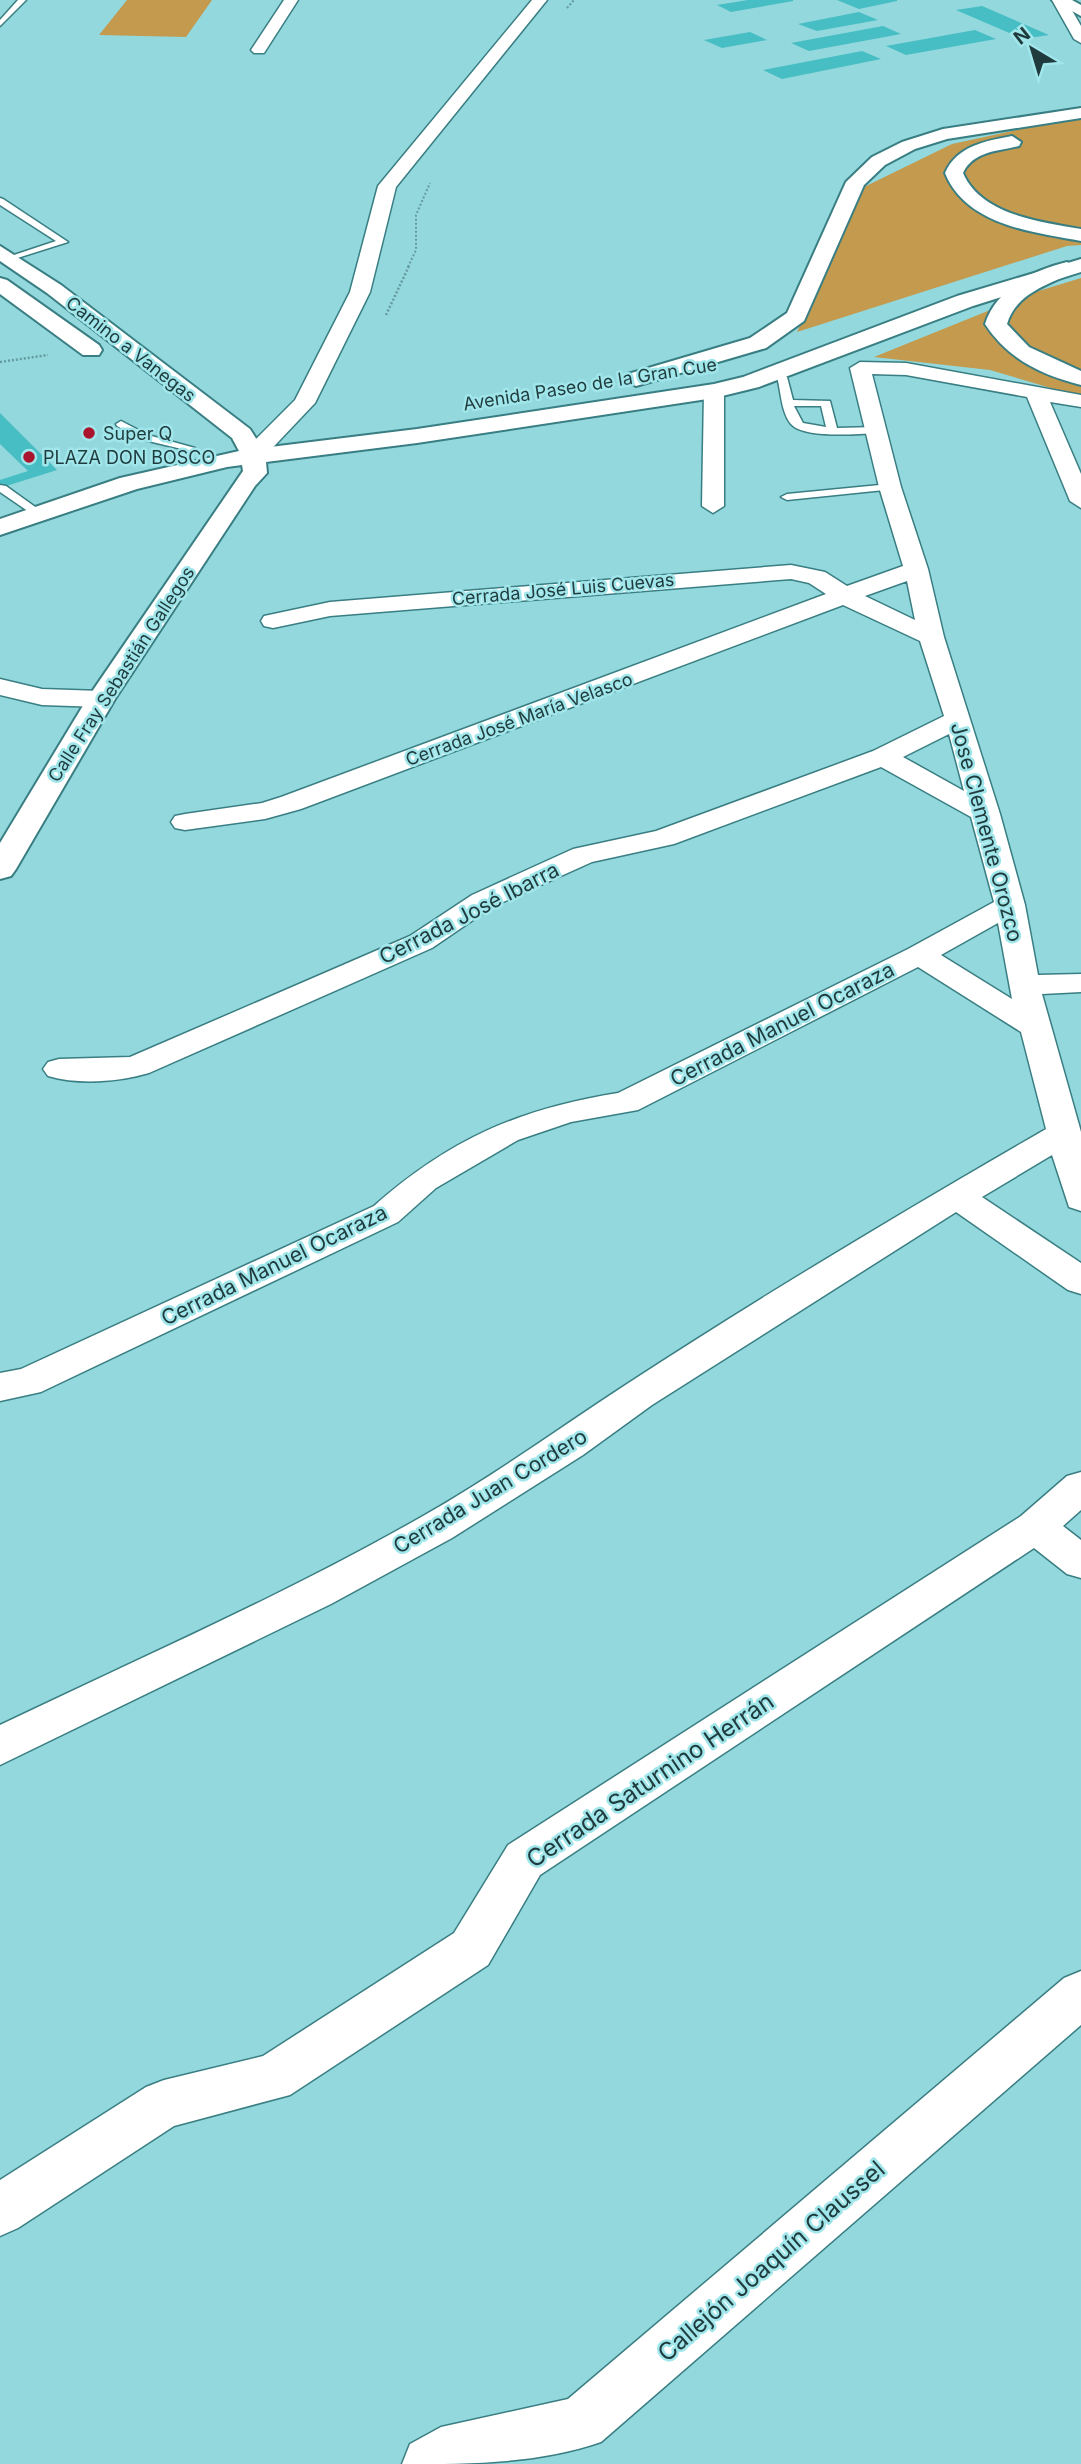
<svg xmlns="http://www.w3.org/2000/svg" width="1081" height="2464" font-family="Inter,sans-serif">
	<rect width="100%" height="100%" fill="#93d8dd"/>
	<g fill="#c39a4e">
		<path d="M127 0H212L186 37 99 35Z"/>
		<path d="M1081 116V245L1067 246 797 332 862 188 952 144Z"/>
		<path d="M1081 278V397L990 370 874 357 1032 293Z"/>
	</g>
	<g fill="#47bdc4">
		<path d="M748 0H793V1L731 12 717 5Z"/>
		<path d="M837 0H897V1L859 9Z"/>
		<path d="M982 6 1049 35 1023 39 956 10Z"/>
		<path d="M859 12 878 20 817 31 798 24Z"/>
		<path d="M883 26 901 34 809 51 791 43Z"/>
		<path d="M975 30 996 39 906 55 886 46Z"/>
		<path d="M750 32 767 40 722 48 704 40Z"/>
		<path d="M862 51 881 59 782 79 763 70Z"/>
		<path d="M0 413 57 470 0 488V480L28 471 0 444Z"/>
	</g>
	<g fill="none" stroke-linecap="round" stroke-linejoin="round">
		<defs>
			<g id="lane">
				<path d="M18 0H26L0 26V20Z"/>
				<path d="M0 198 3 199 68 242 8 261V257L56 241 0 205Z"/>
				<path d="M782 374 787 377 793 400 830 401 837 428 876 427 881 430 876 433C857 434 804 439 791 424 781 412 781 391 777 377ZM794 406H821L826 427 803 423Z"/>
				<path d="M121 421 148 435 195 448 190 451 140 439 117 426 116 424Z"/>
				<path d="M890 484 896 487 894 489 787 500 781 497 787 494Z"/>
				<path d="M0 485 6 486 45 514 35 516 0 492Z"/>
			</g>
			<g id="street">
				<path d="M284 0H298L264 53H254L251 50Z"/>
				<path d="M532 0H547L396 187 370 292 315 403 261 460H245L242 455 245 450 295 400 350 292 378 186Z"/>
				<path d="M1052 0H1066L1081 26V43L1074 39Z"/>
				<path d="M860 362 906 363 1081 395V407L1050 402 1081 474V508L1070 501 1027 397 906 375 872 374 901 487 928 569 944 637 1000 814 1025 905 1038 975 1081 974V992L1042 994 1081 1132V1211L1069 1207 1052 1155 982 1197 1081 1263V1294L1068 1290 956 1212 652 1405 583 1455 452 1538 331 1604 0 1765V1725C142 1657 287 1594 423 1516 494 1476 559 1428 627 1384 763 1295 904 1211 1046 1129L1021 1032 918 967 638 1110 571 1122 518 1140 436 1188 398 1222 41 1392 0 1401V1373L21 1369 374 1206C450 1139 519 1109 618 1093L908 949 994 902 971 817 881 767 674 844 592 862 492 907 432 948 149 1073C118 1082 79 1085 48 1076L43 1069 48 1062 59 1059 130 1057 410 936 472 895 573 849 656 831 873 751 944 716 920 641 843 605 301 809 265 819 185 830 175 828 171 822 175 816 185 814 262 803 281 797 826 594 809 583 791 579 330 616 273 628 264 626 261 621 264 616 330 602 791 565 825 572 847 586 903 566 879 487 850 368ZM907 581 915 620 865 596ZM949 734 964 791 903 757ZM998 923 1012 999 941 955Z"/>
				<path d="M714 385 724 391V506L713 513 702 506 704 391Z"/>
				<path d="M0 679 42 689 101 691 110 693 114 699 110 705 101 707 42 705 0 695Z"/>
				<path d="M1081 1472V1510L1063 1526 1081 1540V1578L1067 1574 1034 1548 540 1875 488 1965 290 2095 174 2126 18 2228 0 2236V2180L146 2087 164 2080 263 2056 454 1933 508 1845 1021 1516 1067 1476Z"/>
				<path d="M1081 1971V2025L601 2442C537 2464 470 2464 402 2464L410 2444 441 2427 568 2399 1064 1978Z"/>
			</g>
			<g id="secondary">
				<path d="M0 246 61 285 250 429 262 448 417 429 714 384 743 377 957 296 1081 259V272L973 306 759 387 714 398 417 443 266 462 267 473 255 486 115 699 16 869 11 876 0 879V843L87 699 243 471 242 465 227 467 137 489 0 535V519L120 478 239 451 232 438 47 293 0 261Z"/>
				<path d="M0 278 7 280 99 345 102 350 99 355H83L0 294Z"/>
			</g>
			<g id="highway">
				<path d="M1052 0H1072L1081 5V16Z"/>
				<path d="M1081 108V118L947 139 915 149 885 165 864 185 804 321 766 348 636 386 625 379 628 374 750 338 787 313 846 182 872 157 902 142 943 129Z"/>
				<path d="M1012 136 1021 142 1019 146C999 151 973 151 963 173 981 215 1041 222 1081 229V241C1032 232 966 225 945 173 957 146 985 141 1012 136Z"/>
				<path d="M1067 262 1077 268 1074 272C1048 285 1016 293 1007 324L1029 347 1081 371V385C1041 375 1008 359 985 324 996 289 1033 270 1067 262Z"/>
			</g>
		</defs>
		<use href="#lane" stroke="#397e82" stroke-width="3"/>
		<use href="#street" stroke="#397e82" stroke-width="3"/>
		<use href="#secondary" stroke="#397e82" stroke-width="4"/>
		<use href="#highway" stroke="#397e82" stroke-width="4"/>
		<g stroke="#659a9e" stroke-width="2" stroke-dasharray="2 2" stroke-linecap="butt">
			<path d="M567 8 574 0"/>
			<path d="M408 267 416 250V215L430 183"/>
		</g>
		<g stroke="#659a9e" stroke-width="2.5" stroke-dasharray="2 2" stroke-linecap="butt">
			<path d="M386 315 409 266"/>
			<path d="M0 362 48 355"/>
		</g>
		<use href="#lane" fill="#fff" fill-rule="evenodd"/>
		<use href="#street" fill="#fff" fill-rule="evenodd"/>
		<use href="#secondary" fill="#fff" fill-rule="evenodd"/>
		<use href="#highway" fill="#fff" fill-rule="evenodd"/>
	</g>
	<g fill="#aa142c" stroke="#a0e6ea" stroke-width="2.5">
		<circle cx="89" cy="433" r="7"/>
		<circle cx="29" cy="457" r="7"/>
	</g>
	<g text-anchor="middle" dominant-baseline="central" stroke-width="5" stroke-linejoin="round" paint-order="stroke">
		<g font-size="18" fill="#1f3b3d" stroke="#a0e6ea">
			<text transform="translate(131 349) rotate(38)">Camino a Vanegas</text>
			<text transform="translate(590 384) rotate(-9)">Avenida Paseo de la Gran Cue</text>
			<text transform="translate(563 589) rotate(-5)">Cerrada José Luis Cuevas</text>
			<text transform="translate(121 674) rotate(-57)">Calle Fray Sebastián Gallegos</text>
			<text transform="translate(519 719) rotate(-20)">Cerrada José María Velasco</text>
		</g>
		<g font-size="18" fill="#1f3b3d" stroke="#a0e6ea" text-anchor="start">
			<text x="103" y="433">Super Q</text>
			<text x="43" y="457">PLAZA DON BOSCO</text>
		</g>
		<g font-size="21" fill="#1f3b3d" stroke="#a0e6ea">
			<text transform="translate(987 832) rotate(75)">Jose Clemente Orozco</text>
			<text transform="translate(469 913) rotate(-27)">Cerrada José Ibarra</text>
			<text transform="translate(782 1024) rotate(-27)">Cerrada Manuel Ocaraza</text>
			<text transform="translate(274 1265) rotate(-26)">Cerrada Manuel Ocaraza</text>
			<text transform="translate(490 1491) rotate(-31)">Cerrada Juan Cordero</text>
		</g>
		<g font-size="24" fill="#1f3b3d" stroke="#a0e6ea">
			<text transform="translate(650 1780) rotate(-34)">Cerrada Saturnino Herrán</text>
			<text transform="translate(771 2261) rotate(-41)">Callejón Joaquín Claussel</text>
		</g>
	</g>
	<g transform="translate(1032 49) rotate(322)" stroke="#a0e6ea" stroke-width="5" paint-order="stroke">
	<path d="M0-5L12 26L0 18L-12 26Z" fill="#1f3b3d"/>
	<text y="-10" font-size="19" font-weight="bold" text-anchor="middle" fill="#1f3b3d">N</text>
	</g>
</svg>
